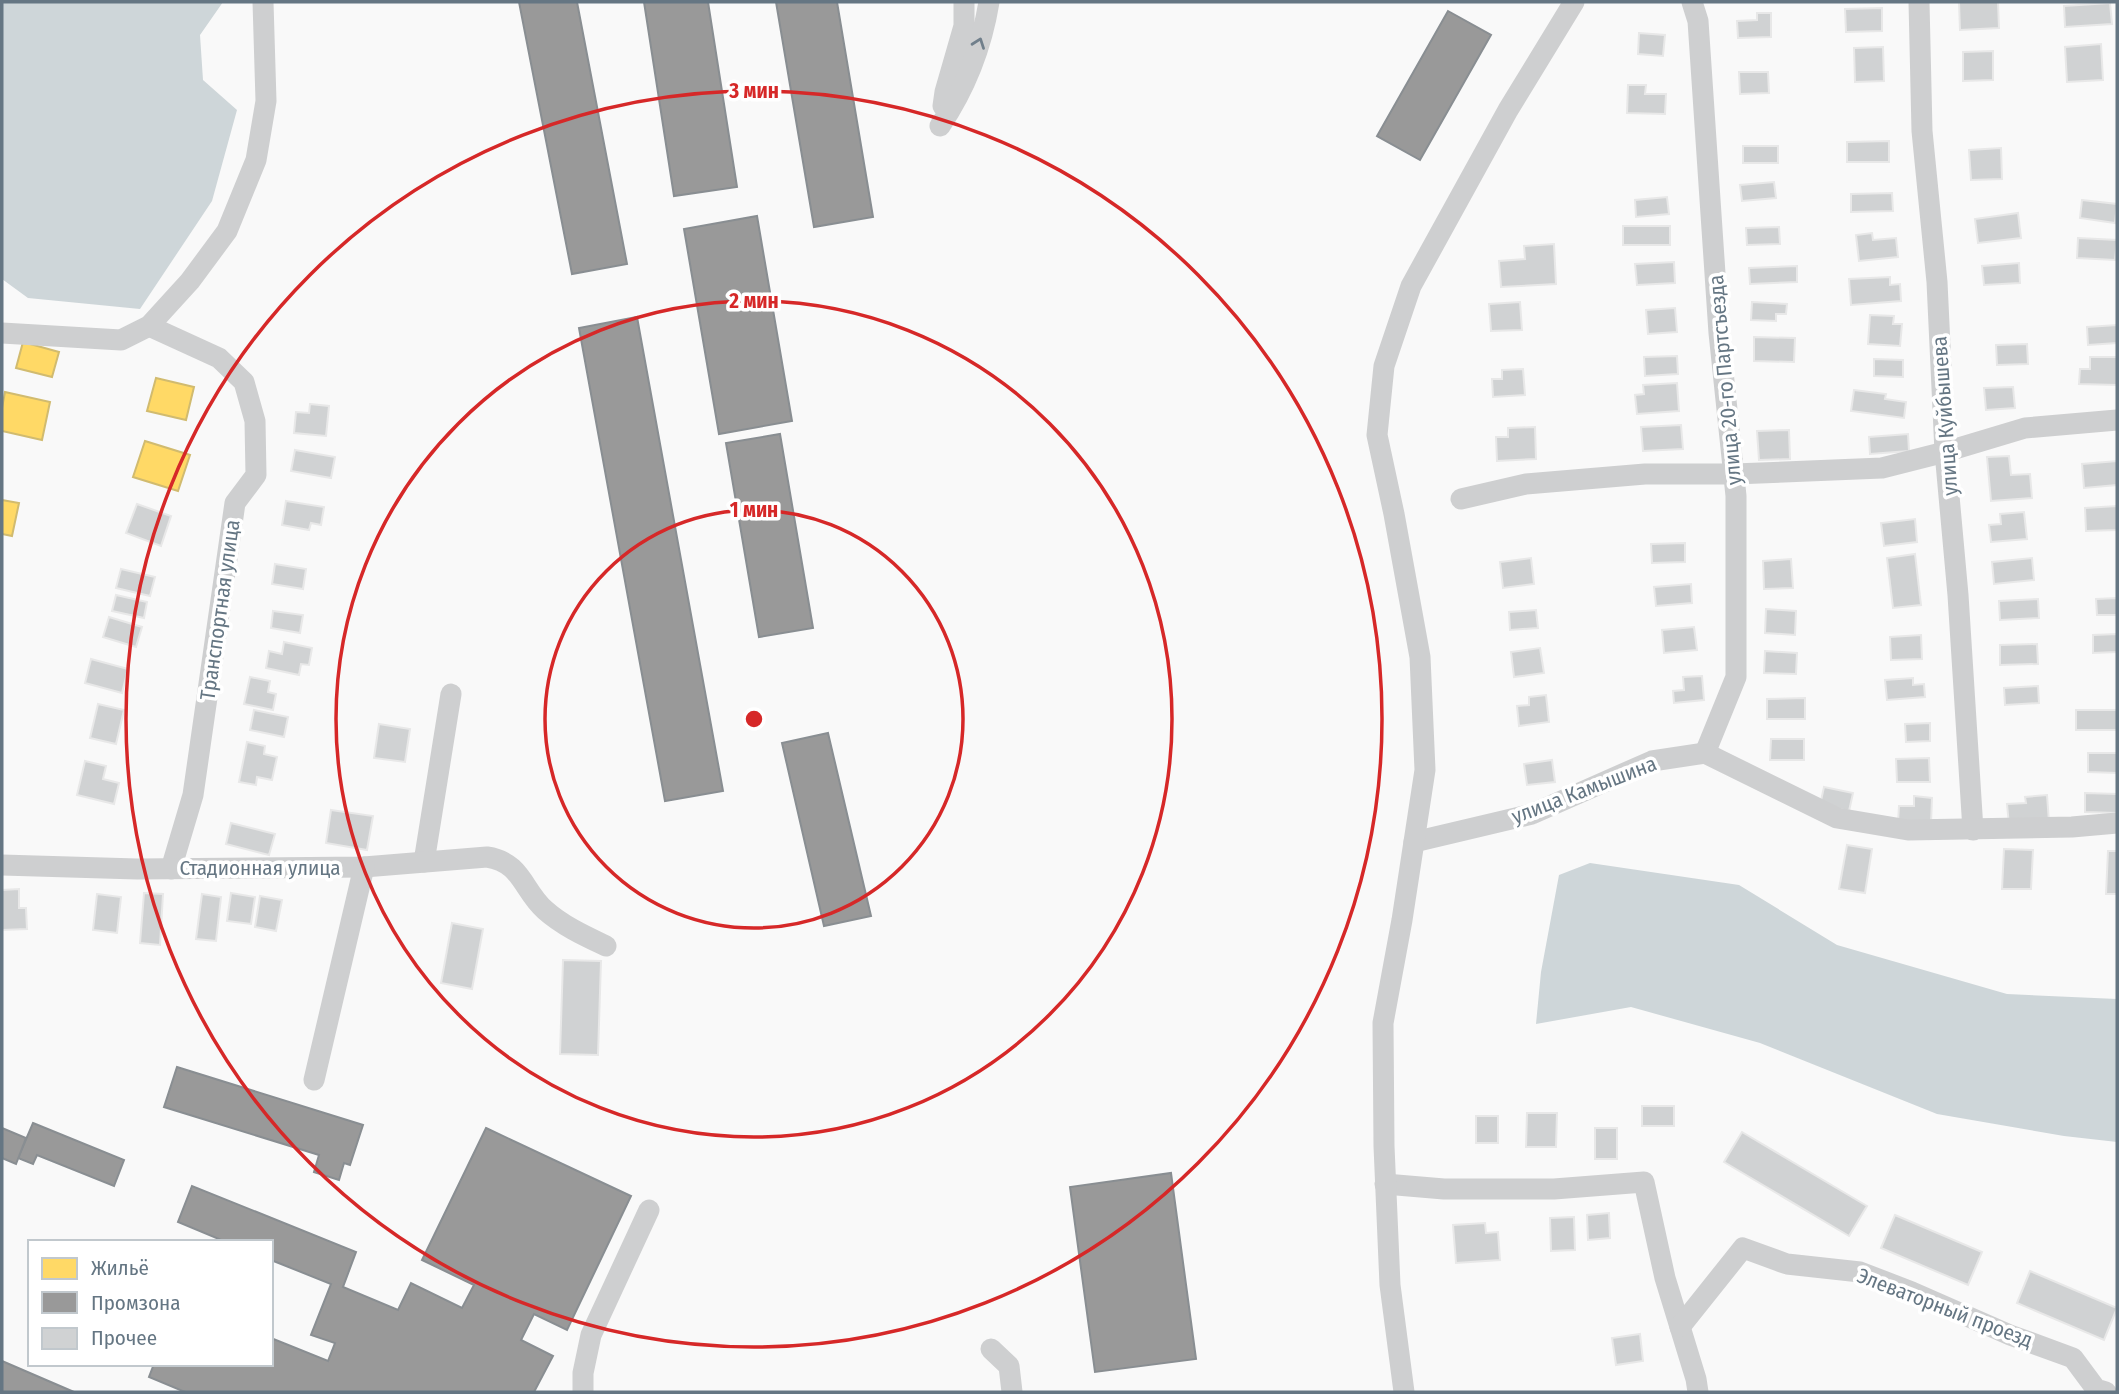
<svg xmlns="http://www.w3.org/2000/svg" width="2119" height="1394" font-family="'Fira Sans Condensed',sans-serif">
	<rect width="100%" height="100%" fill="#f9f9f9"/>
	<g fill="#ced6d9">
		<path d="M2 2H223L200 35 203 80 237 110 212 201 140 309 28 298 2 279Z"/>
		<path d="M1590 863 1739 885 1837 945 2007 994 2117 999V1142L2064 1136 1937 1114 1760 1043 1631 1007 1536 1024 1541 972 1559 875Z"/>
	</g>
	<g fill="#ffd966" stroke="#d1bb6f" stroke-width="2">
		<path d="M23 342 59 352 52 377 16 368Z"/>
		<path d="M156 378 194 387 186 420 147 411Z"/>
		<path d="M5 392 50 402 42 440 2 431V408Z"/>
		<path d="M145 441 190 455 178 491 133 477Z"/>
		<path d="M2 500 19 503 12 536 2 534Z"/>
	</g>
	<g fill="#999" stroke="#898e92" stroke-width="2">
		<path d="M519 2H577L627 264 572 274Z"/>
		<path d="M644 2H708L737 187 674 196Z"/>
		<path d="M776 2H837L873 217 814 227Z"/>
		<path d="M1448 11 1491 35 1420 160 1377 136Z"/>
		<path d="M757 216 792 421 719 434 684 229Z"/>
		<path d="M637 317 723 791 665 801 579 328Z"/>
		<path d="M780 434 813 628 759 637 726 443Z"/>
		<path d="M828 733 871 916 824 926 782 743Z"/>
		<path d="M177 1067 363 1125 350 1165 344 1163 339 1180 314 1172 319 1155 164 1107Z"/>
		<path d="M33 1123 124 1160 114 1186 37 1155 33 1164 18 1158Z"/>
		<path d="M2 1128 26 1138 16 1164 2 1158Z"/>
		<path d="M486 1128 631 1196 567 1330 534 1314 521 1340 553 1356 534 1392H185L149 1377 154 1364H271V1338L328 1361 335 1343 311 1335 331 1284 271 1260V1242H226L178 1222 192 1186 356 1252 343 1287 398 1310 411 1283 462 1308 474 1285 422 1260Z"/>
		<path d="M1171 1173 1196 1359 1095 1372 1070 1187Z"/>
		<path d="M2 1361 74 1392H2Z"/>
	</g>
	<g fill="#d0d2d3" stroke="#e8e8e8" stroke-width="2">
		<path d="M1959 2H1998L1999 28 1960 30Z"/>
		<path d="M2110 3 2112 24 2065 27 2064 6Z"/>
		<path d="M1882 8V31L1846 32 1845 9Z"/>
		<path d="M1757 13H1771V37L1738 38 1737 21 1757 20Z"/>
		<path d="M1639 33 1665 35 1663 56 1638 54Z"/>
		<path d="M2101 44 2103 80 2067 82 2065 47Z"/>
		<path d="M1883 47 1884 81 1855 82 1854 48Z"/>
		<path d="M1993 51V80L1963 81V52Z"/>
		<path d="M1739 72H1768L1769 93 1740 94Z"/>
		<path d="M1628 85H1646L1645 94H1666L1665 114 1627 113Z"/>
		<path d="M1889 141V162H1847V142Z"/>
		<rect x="1743" y="146" width="35" height="17"/>
		<path d="M2001 148 2002 179 1971 180 1969 150Z"/>
		<path d="M1774 182 1776 198 1742 201 1740 185Z"/>
		<path d="M1892 193 1893 211 1851 212V194Z"/>
		<path d="M1667 197 1669 214 1636 217 1635 200Z"/>
		<path d="M2082 200 2117 204 2115 223 2080 218Z"/>
		<path d="M2018 213 2021 238 1978 243 1975 219Z"/>
		<rect x="1623" y="226" width="47" height="19"/>
		<path d="M1779 227 1780 244 1747 245 1746 228Z"/>
		<path d="M1872 233 1873 240 1896 238 1898 257 1859 261 1856 235Z"/>
		<path d="M2078 238 2117 240 2115 260 2077 258Z"/>
		<path d="M1554 244 1556 284 1501 287 1499 261 1525 259 1524 246Z"/>
		<path d="M1674 262 1675 283 1637 285 1635 264Z"/>
		<path d="M2019 263 2020 283 1984 285 1982 266Z"/>
		<path d="M1797 266V282L1750 284 1749 268Z"/>
		<path d="M1890 277V285L1900 284 1901 301 1851 305 1849 279Z"/>
		<path d="M1520 302 1522 330 1491 331 1489 304Z"/>
		<path d="M1752 302 1787 304 1786 314H1776V321L1751 320Z"/>
		<path d="M1675 308 1677 332 1648 334 1646 310Z"/>
		<path d="M1870 315 1894 316 1893 324H1902L1900 346 1868 344Z"/>
		<path d="M2117 325V343L2088 345 2087 327Z"/>
		<path d="M1754 337 1795 338 1794 362 1754 361Z"/>
		<path d="M2027 344 2028 364 1997 365 1996 345Z"/>
		<path d="M1677 356 1678 374 1645 376 1644 357Z"/>
		<path d="M2090 357H2117V385L2079 384 2080 369H2090Z"/>
		<path d="M1874 359 1903 360V377L1874 376Z"/>
		<path d="M1523 369 1525 395 1493 397 1492 379H1502V370Z"/>
		<path d="M1677 383 1679 411 1637 414 1635 395 1644 394 1643 385Z"/>
		<path d="M2013 387 2015 408 1986 410 1984 388Z"/>
		<path d="M1854 390 1886 394 1885 399 1906 402 1904 418 1851 411Z"/>
		<path d="M310 404 329 406 326 436 294 433 296 412 309 413Z"/>
		<path d="M1681 425 1683 449 1643 451 1641 427Z"/>
		<path d="M1535 427 1536 459 1497 461 1496 437H1508V428Z"/>
		<path d="M1789 430 1790 459 1759 460 1757 431Z"/>
		<path d="M1908 434 1909 451 1870 454 1869 437Z"/>
		<path d="M295 450 335 457 331 478 291 471Z"/>
		<path d="M2009 456 2011 475 2030 474 2032 498 1991 501 1987 457Z"/>
		<path d="M2117 461V485L2084 488 2082 464Z"/>
		<path d="M286 501 324 507 321 525 311 523 309 530 282 525Z"/>
		<path d="M137 504 171 516 161 546 126 533Z"/>
		<path d="M2117 506V530L2086 531 2085 508Z"/>
		<path d="M2024 512 2027 539 1991 542 1989 525 2001 524 2000 514Z"/>
		<path d="M1915 519 1917 542 1884 546 1881 523Z"/>
		<path d="M1685 543V562L1652 563 1651 544Z"/>
		<path d="M1915 554 1921 605 1893 608 1887 558Z"/>
		<path d="M1531 558 1534 584 1503 588 1500 562Z"/>
		<path d="M2032 558 2034 580 1994 584 1992 562Z"/>
		<path d="M1791 559 1793 588 1764 589 1763 561Z"/>
		<path d="M275 564 306 569 303 589 272 584Z"/>
		<path d="M121 569 155 577 150 596 116 588Z"/>
		<path d="M1691 584 1692 603 1656 606 1654 587Z"/>
		<path d="M116 595 147 602 144 618 112 611Z"/>
		<path d="M2117 598V615H2097L2096 599Z"/>
		<path d="M2038 599 2039 618 2000 620 1999 601Z"/>
		<path d="M1766 609 1796 611 1795 635 1765 633Z"/>
		<path d="M1536 610 1538 628 1510 630 1509 612Z"/>
		<path d="M273 611 303 615 300 633 271 628Z"/>
		<path d="M109 617 142 627 136 647 103 637Z"/>
		<path d="M1694 627 1697 650 1664 653 1662 630Z"/>
		<path d="M2117 634V652L2093 653V635Z"/>
		<path d="M1921 635 1922 659 1891 660 1890 637Z"/>
		<path d="M284 642 312 648 309 665 301 664 299 675 266 668 269 651 282 654Z"/>
		<path d="M2037 644 2038 664 2000 665V645Z"/>
		<path d="M1540 648 1544 673 1514 677 1511 652Z"/>
		<path d="M1765 651 1797 653 1796 674 1764 673Z"/>
		<path d="M91 659 128 669 122 693 85 683Z"/>
		<path d="M1702 676 1704 700 1674 703 1673 691 1684 690 1683 677Z"/>
		<path d="M250 677 270 681 268 692 276 694 273 710 244 704Z"/>
		<path d="M1913 678V685L1924 684 1925 697 1887 700 1885 680Z"/>
		<path d="M2038 686 2039 703 2005 705 2004 688Z"/>
		<path d="M1546 695 1549 722 1519 726 1517 706 1529 705V697Z"/>
		<path d="M1805 698V719H1767V699Z"/>
		<path d="M98 704 124 710 116 744 90 738Z"/>
		<path d="M254 710 288 717 284 737 250 730Z"/>
		<rect x="2076" y="710" width="41" height="20"/>
		<path d="M1930 723V741L1906 742 1905 724Z"/>
		<path d="M379 724 410 729 405 762 374 758Z"/>
		<path d="M1771 739H1804V760H1770Z"/>
		<path d="M247 742 265 746 264 754 277 757 272 780 257 777 256 785 239 782Z"/>
		<path d="M2088 753H2117V773L2088 772Z"/>
		<path d="M1929 758 1930 782H1897L1896 759Z"/>
		<path d="M1552 760 1555 782 1527 785 1524 764Z"/>
		<path d="M85 761 106 766 103 779 119 783 114 804 77 795Z"/>
		<path d="M1824 787 1853 793 1849 811 1820 805Z"/>
		<path d="M2085 793 2117 794V813L2085 812Z"/>
		<path d="M2047 795 2049 822 2009 825 2007 804 2026 803 2025 797Z"/>
		<path d="M1914 796 1932 798 1931 824 1898 822 1899 806H1914Z"/>
		<path d="M331 810 373 816 367 850 326 843Z"/>
		<path d="M231 823 275 834 269 855 226 844Z"/>
		<path d="M1847 845 1872 849 1865 893 1839 889Z"/>
		<path d="M2004 849 2033 850 2031 889H2002Z"/>
		<path d="M2108 851H2117V894H2106Z"/>
		<path d="M19 889V908H26L27 929 2 930V890Z"/>
		<path d="M144 893 163 894 160 945 140 943Z"/>
		<path d="M231 893 255 897 251 924 227 921Z"/>
		<path d="M97 894 121 897 117 933 93 930Z"/>
		<path d="M202 894 221 897 216 941 196 939Z"/>
		<path d="M260 896 282 900 276 931 255 927Z"/>
		<path d="M452 923 483 929 472 989 441 983Z"/>
		<path d="M563 960 601 961 598 1055 560 1054Z"/>
		<rect x="1642" y="1106" width="32" height="20"/>
		<path d="M1527 1113H1557L1556 1147H1526Z"/>
		<rect x="1476" y="1116" width="22" height="27"/>
		<rect x="1595" y="1128" width="22" height="31"/>
		<path d="M1742 1132 1867 1206 1849 1236 1724 1162Z"/>
		<path d="M1609 1213 1610 1238 1588 1240 1587 1215Z"/>
		<path d="M1895 1215 1982 1252 1968 1285 1881 1248Z"/>
		<path d="M1574 1217 1575 1250 1551 1251 1550 1218Z"/>
		<path d="M1485 1223 1486 1233 1498 1232 1500 1260 1456 1263 1453 1225Z"/>
		<path d="M2030 1271 2117 1308 2104 1340 2017 1303Z"/>
		<path d="M1640 1334 1643 1361 1616 1365 1612 1338Z"/>
	</g>
	<g fill="none" stroke-linecap="round" stroke-linejoin="round">
		<g stroke="#cecfd0" stroke-width="21">
			<path d="M1692 2 1698 21 1719 333 1736 496V677L1705 753"/>
			<path d="M1919 2 1922 131 1937 282 1945 452 1958 595 1973 830"/>
			<path d="M943 106 945 92 964 26V2"/>
			<path d="M940 126C965 89 982 45 989 2"/>
			<path d="M149 326 219 358 244 382 255 421 256 475 235 503 193 795 171 869"/>
			<path d="M2 333 121 340 149 326 190 281 227 231 256 160 266 101 263 2"/>
			<path d="M1461 499 1526 484 1645 474H1734L1882 468 1945 452 2025 428 2117 420"/>
			<path d="M1414 842 1532 814 1652 761 1705 753 1837 818 1908 830 2072 827 2117 823"/>
			<path d="M424 862 451 694"/>
			<path d="M2 865 137 869 364 867 487 857C522 862 523 891 545 910 563 926 585 936 606 946"/>
			<path d="M314 1080 364 867"/>
			<path d="M1385 1184 1444 1189H1554L1644 1182 1665 1278 1696 1379 1698 1392"/>
			<path d="M1680 1327 1743 1248 1787 1264 1860 1272 1912 1292 2010 1335 2073 1358 2096 1389 2106 1392"/>
			<path d="M991 1349 1009 1366 1012 1392"/>
			<path d="M583 1392V1373L591 1335 649 1210"/>
			<path d="M1404 1392 1390 1285 1384 1146 1383 1023 1402 920 1425 770 1420 657 1394 514 1377 435 1384 366 1411 286 1508 110 1574 2"/>
		</g>
	</g>
	<defs><path id="oneway-chevron" d="M-2-3.5L2.5 0L-2 3.5" fill="none" stroke-width="1.6" stroke-linecap="round" stroke-linejoin="round" transform="scale(1.75)"/></defs>
	<use stroke="#707f8b" href="#oneway-chevron" transform="translate(979 43) rotate(-70)"/>
	<g fill="none" stroke="#d62828" stroke-width="3.5">
		<circle cx="754" cy="719" r="209"/>
		<circle cx="754" cy="719" r="418"/>
		<circle cx="754" cy="719" r="628"/>
	</g>
	<g text-anchor="middle" dominant-baseline="central" stroke-width="7" stroke-linejoin="round" paint-order="stroke">
		<g font-size="21" fill="#657683" stroke="#fff">
			<text transform="translate(1725 380) rotate(-95)">улица 20-го Партсъезда</text>
			<text transform="translate(1945 416) rotate(-94)">улица Куйбышева</text>
			<text transform="translate(220 610) rotate(-82)">Транспортная улица</text>
			<text transform="translate(1584 790) rotate(-21)">улица Камышина</text>
			<text x="260" y="868">Стадионная улица</text>
			<text transform="translate(1945 1308) rotate(21)">Элеваторный проезд</text>
		</g>
	</g>
	<circle cx="754" cy="719" r="10" fill="#d62828" stroke="#fff" stroke-width="3.5"/>
	<g font-size="21" text-anchor="middle" font-weight="bold" fill="#d62828" stroke="#fff" stroke-width="7" stroke-linejoin="round" paint-order="stroke">
		<text x="754" y="98">3 мин</text>
		<text x="754" y="308">2 мин</text>
		<text x="754" y="517">1 мин</text>
	</g>
	<rect width="2119" height="1394" fill="none" stroke="#657683" stroke-width="7"/>
	<rect x="28" y="1240" width="245" height="126" fill="#ffffff" stroke="#c1c8cd" stroke-width="2"/>
	<rect x="42" y="1258" width="35" height="21" fill="#ffd966" stroke="#c1c8cd" stroke-width="2"/>
	<text x="91" y="1275" font-size="21" fill="#657683">Жильё</text>
	<rect x="42" y="1292" width="35" height="21" fill="#999999" stroke="#c1c8cd" stroke-width="2"/>
	<text x="91" y="1310" font-size="21" fill="#657683">Промзона</text>
	<rect x="42" y="1328" width="35" height="21" fill="#d0d2d3" stroke="#c1c8cd" stroke-width="2"/>
	<text x="91" y="1345" font-size="21" fill="#657683">Прочее</text>
</svg>
